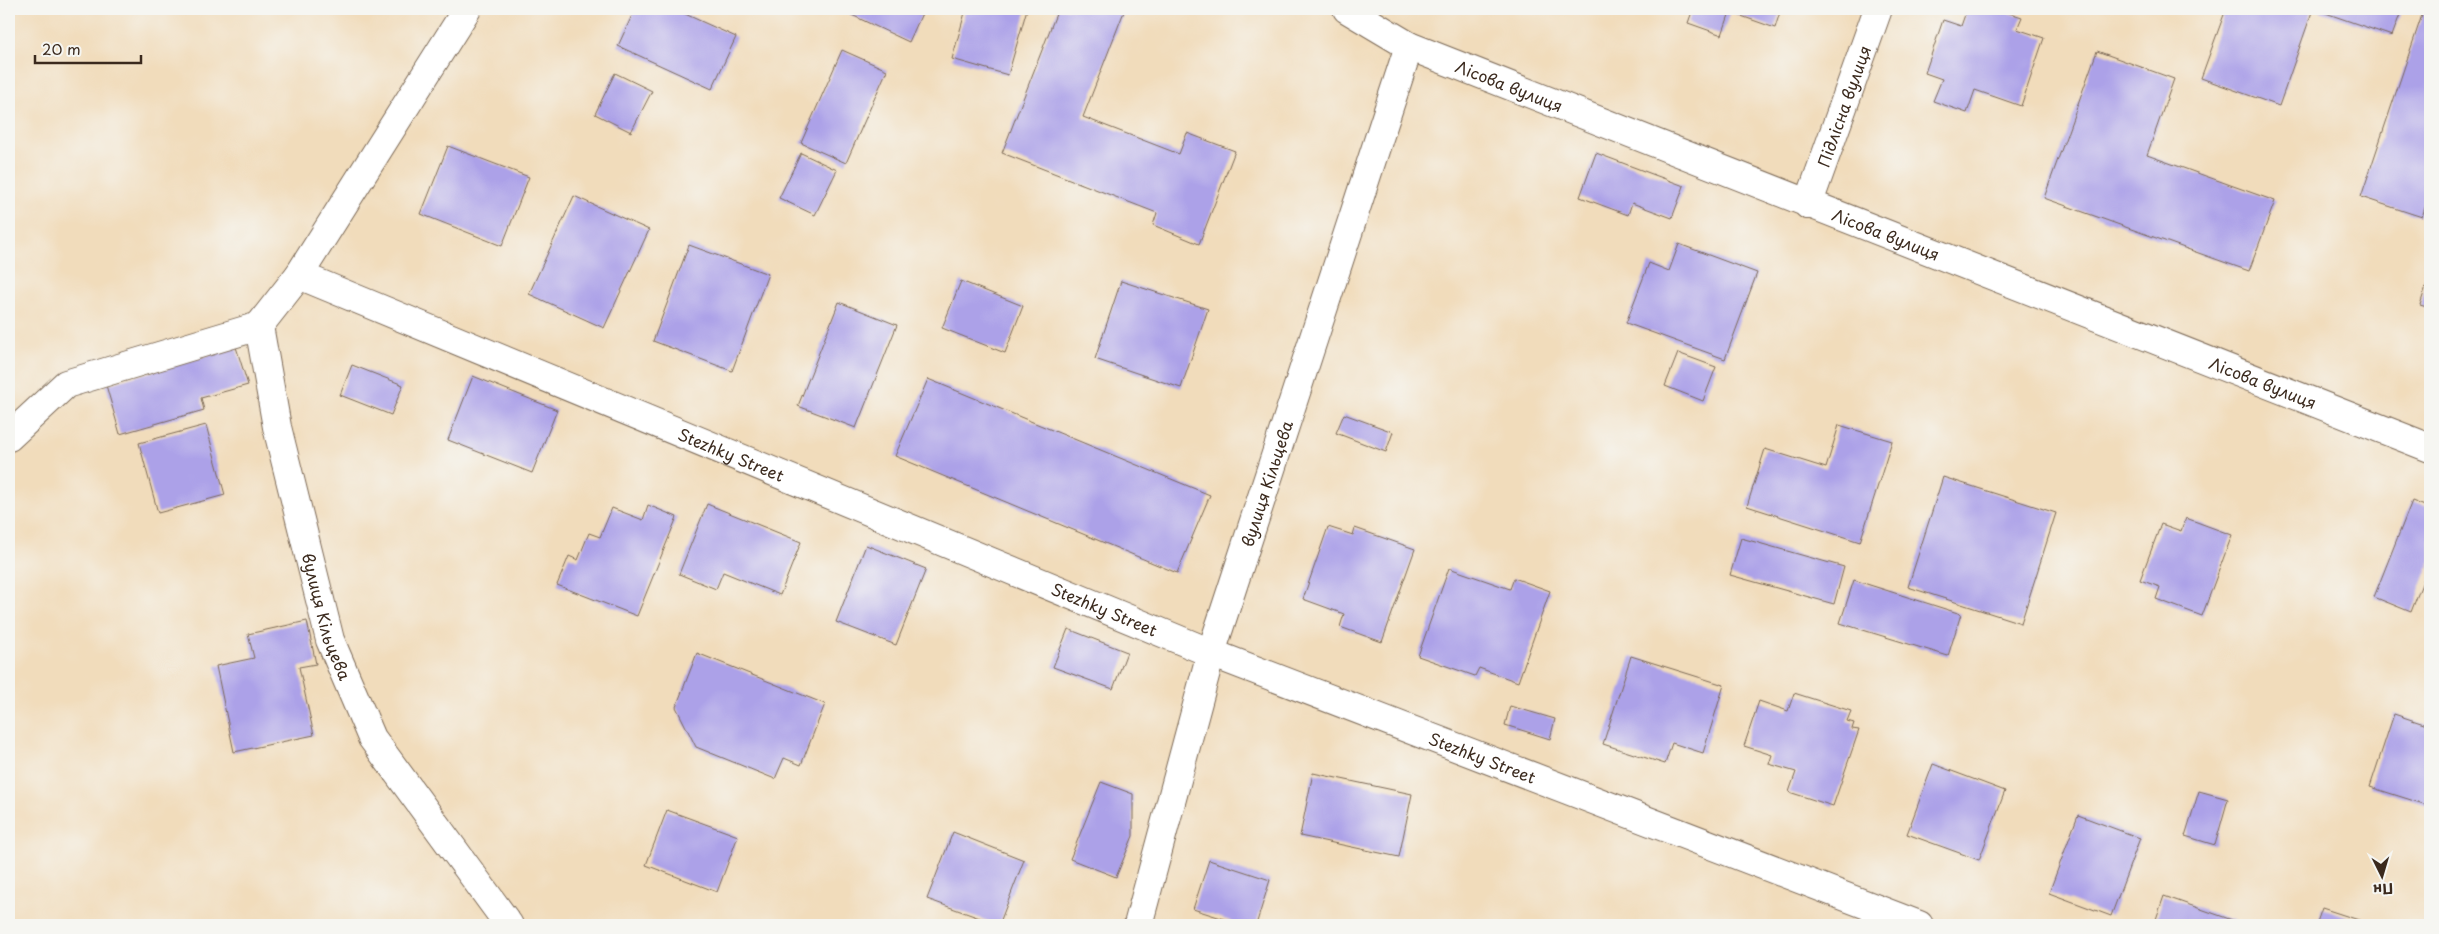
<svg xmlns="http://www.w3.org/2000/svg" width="2439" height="934" font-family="'Playpen Sans',sans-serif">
	<rect width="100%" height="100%" fill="#f6f6f2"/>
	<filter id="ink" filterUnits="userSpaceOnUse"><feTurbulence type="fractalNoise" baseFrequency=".02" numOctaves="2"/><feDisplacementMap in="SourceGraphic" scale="10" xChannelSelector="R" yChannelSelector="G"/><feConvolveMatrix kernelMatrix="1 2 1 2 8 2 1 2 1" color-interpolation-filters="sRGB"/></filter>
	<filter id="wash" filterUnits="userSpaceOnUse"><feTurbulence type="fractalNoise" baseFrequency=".0096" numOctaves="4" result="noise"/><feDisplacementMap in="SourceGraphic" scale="20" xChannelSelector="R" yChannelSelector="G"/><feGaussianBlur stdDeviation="1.12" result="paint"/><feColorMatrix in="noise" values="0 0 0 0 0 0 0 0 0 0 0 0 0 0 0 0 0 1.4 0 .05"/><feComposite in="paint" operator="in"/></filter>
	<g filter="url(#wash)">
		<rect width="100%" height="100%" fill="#f1dcbb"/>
		<g id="blocks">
			<g fill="#aca1e8">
				<path d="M635 9H674L736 37 712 89 618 46Z"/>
				<path d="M839 9H924L909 42Z"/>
				<path d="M966 9H1027L1008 75 952 59Z"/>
				<path d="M1058 9H1125L1083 117 1179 154 1187 133 1235 151 1199 244 1153 225 1157 213 1002 153Z"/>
				<path d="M1693 9H1781L1775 28 1730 12 1722 35 1688 23Z"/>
				<path d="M1967 9H1997L2022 17 2017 29 2044 38 2021 106 1975 90 1967 113 1933 101 1942 79 1925 73 1943 20 1961 26Z"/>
				<path d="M2226 9H2313L2279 106 2201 78Z"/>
				<path d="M2314 9H2402L2392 36Z"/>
				<path d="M2424 9H2430V192L2422 217 2361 197Z"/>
				<path d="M842 50 887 70 846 163 801 143Z"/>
				<path d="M2097 51 2174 79 2147 155 2275 201 2249 271 2044 198Z"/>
				<path d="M615 73 652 91 631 132 595 114Z"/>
				<path d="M448 146 529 177 502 246 421 214Z"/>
				<path d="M801 153 837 170 815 215 779 198Z"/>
				<path d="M1596 153 1684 186 1672 218 1632 203 1628 215 1580 197Z"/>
				<path d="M574 196 649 230 604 328 529 294Z"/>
				<path d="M1679 244 1757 273 1725 359 1626 323 1649 263 1669 271Z"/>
				<path d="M689 245 768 274 732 371 653 341Z"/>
				<path d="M2430 274V308L2420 305Z"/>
				<path d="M961 281 1023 306 1005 353 942 328Z"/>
				<path d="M1121 281 1208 309 1181 388 1095 359Z"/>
				<path d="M839 302 897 325 856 428 798 406Z"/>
				<path d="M236 347 248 385 201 398 204 410 120 434 106 385Z"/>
				<path d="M1678 353 1716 367 1703 401 1665 386Z"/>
				<path d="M352 365 403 385 391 415 340 395Z"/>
				<path d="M473 376 557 410 532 473 448 440Z"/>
				<path d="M928 379 1210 495 1177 573 895 456Z"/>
				<path d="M1344 414 1393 432 1386 452 1336 433Z"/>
				<path d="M206 425 225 495 158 513 139 443Z"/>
				<path d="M1839 425 1892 441 1860 542 1747 506 1765 449 1826 468Z"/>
				<path d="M1943 477 2056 513 2021 623 1908 587Z"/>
				<path d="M2412 501 2430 508V563L2411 612 2374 597Z"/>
				<path d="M707 504 801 542 780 595 723 572 716 589 679 574Z"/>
				<path d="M648 505 677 517 637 616 557 585 569 556 578 560 589 533 600 537 612 508 643 520Z"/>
				<path d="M2186 518 2232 535 2202 616 2156 599 2160 587 2140 580 2161 524 2181 531Z"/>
				<path d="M1328 527 1353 535 1355 528 1415 549 1382 642 1340 627 1344 614 1303 599Z"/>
				<path d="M1741 538 1844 567 1834 604 1730 575Z"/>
				<path d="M866 545 926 569 896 645 836 622Z"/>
				<path d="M1449 568 1510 589 1514 578 1550 591 1518 682 1479 668 1475 676 1418 656Z"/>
				<path d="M1854 580 1961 614 1948 656 1840 623Z"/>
				<path d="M307 621 316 664 299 667 314 735 234 752 216 666 254 658 248 634Z"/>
				<path d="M1068 629 1127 652 1113 689 1053 667Z"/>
				<path d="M697 653 825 704 801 765 784 758 775 779 696 747 676 707Z"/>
				<path d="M1631 656 1724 685 1703 753 1672 743 1665 764 1603 744Z"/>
				<path d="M1794 693 1851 711 1847 721 1854 723 1852 729 1859 730 1833 806 1789 792 1796 772 1769 764 1772 755 1744 746 1759 701 1788 711Z"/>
				<path d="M1510 706 1555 719 1550 739 1505 725Z"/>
				<path d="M2394 714 2430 726V806L2370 787Z"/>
				<path d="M1933 764 2005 791 1979 860 1907 834Z"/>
				<path d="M1313 773 1412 794 1399 857 1300 836Z"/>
				<path d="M1101 782 1133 794V836L1116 877 1070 859Z"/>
				<path d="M2199 791 2228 799 2215 845 2185 836Z"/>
				<path d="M667 810 738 836 717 892 646 865Z"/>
				<path d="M2078 815 2140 838 2111 916 2049 893Z"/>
				<path d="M953 832 1024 860 999 925 927 899Z"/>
				<path d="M1209 860 1270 880 1256 925H1243L1193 909Z"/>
				<path d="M2164 896 2235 921 2234 925H2154Z"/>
				<path d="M2322 908 2374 925H2316Z"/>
			</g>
		</g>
	</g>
	<g filter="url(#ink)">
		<use href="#blocks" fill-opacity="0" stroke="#7b6855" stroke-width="1"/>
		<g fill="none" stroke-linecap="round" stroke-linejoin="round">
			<defs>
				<g id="minor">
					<path id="s1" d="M467 9 299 275 259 326 277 427 330 640 372 738 509 925"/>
					<path id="s2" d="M1347 9 1409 46 2430 448"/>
					<path id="s3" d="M1808 205 1878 9"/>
					<path id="s4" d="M299 275 1211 653 1919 925"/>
					<path d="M9 437 66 384 259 326"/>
					<path id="s5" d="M1138 925 1211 653 1409 46"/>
				</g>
			</defs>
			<use href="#minor" stroke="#7b6855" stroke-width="30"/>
			<use href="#minor" stroke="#fff" stroke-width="28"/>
		</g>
	</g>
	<g text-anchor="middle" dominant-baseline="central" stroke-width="4" stroke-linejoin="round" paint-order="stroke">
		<g font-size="16" fill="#3b2a1e" stroke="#f6f6f2">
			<text stroke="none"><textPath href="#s2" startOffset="180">Лісова вулиця</textPath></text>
			<text stroke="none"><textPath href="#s3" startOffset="105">Підлісна вулиця</textPath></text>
			<text stroke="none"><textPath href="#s2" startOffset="585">Лісова вулиця</textPath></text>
			<text stroke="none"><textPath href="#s2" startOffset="990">Лісова вулиця</textPath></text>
			<text stroke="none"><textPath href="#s4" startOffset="468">Stezhky Street</textPath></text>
			<text stroke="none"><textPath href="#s5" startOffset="460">вулиця Кільцева</textPath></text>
			<text stroke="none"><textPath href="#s4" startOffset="872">Stezhky Street</textPath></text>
			<text stroke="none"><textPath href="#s1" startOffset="678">вулиця Кільцева</textPath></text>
			<text stroke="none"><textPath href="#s4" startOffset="1278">Stezhky Street</textPath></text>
		</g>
	</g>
	<rect width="2439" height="934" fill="none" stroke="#f6f6f2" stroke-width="30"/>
	<g transform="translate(2382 876) rotate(175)" stroke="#f6f6f2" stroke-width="4" paint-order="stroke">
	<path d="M0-4L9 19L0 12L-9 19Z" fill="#3b2a1e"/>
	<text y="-8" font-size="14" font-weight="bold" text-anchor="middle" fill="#3b2a1e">Пн</text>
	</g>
	<path d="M35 55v8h106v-8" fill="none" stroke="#3b2a1e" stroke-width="2.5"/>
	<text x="42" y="55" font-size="15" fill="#3b2a1e" stroke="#f6f6f2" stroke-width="4" paint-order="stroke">20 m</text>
</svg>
